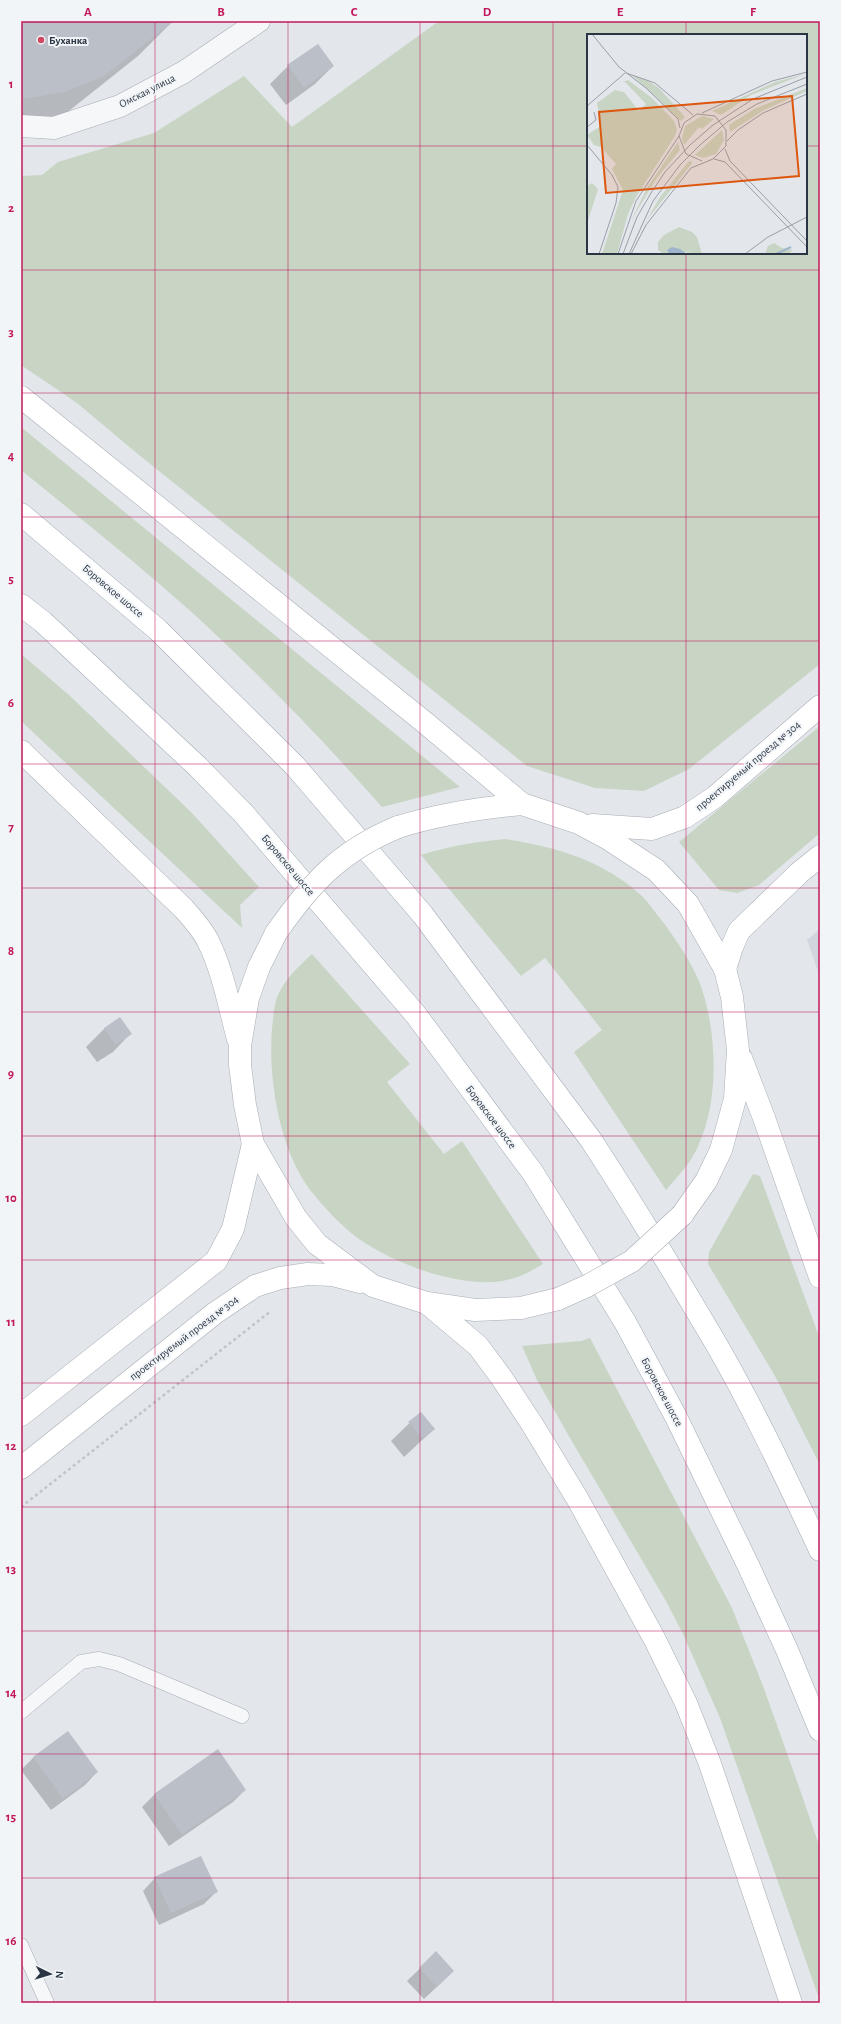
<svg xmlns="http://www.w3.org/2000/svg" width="841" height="2024" font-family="'Alegreya Sans',sans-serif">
	<rect width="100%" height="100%" fill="#e3e6eb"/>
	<path fill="#d1d5dd" d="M820 929V977L807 940Z"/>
	<g fill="#c9d5c4" fill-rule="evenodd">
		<path d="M439 21H820V410L818 411 820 414V664L689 769 644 791 595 788 527 766 139 455 77 403 21 365V176L42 175 58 162 154 133 244 76 292 127ZM588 35H806V253H588Z"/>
		<path d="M21 427 460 787 382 807C323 740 261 676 196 616 139 565 80 518 21 470Z"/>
		<path d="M21 654 69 695 192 813 259 887 240 905 242 928 21 721Z"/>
		<path d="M820 726V833L759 885 737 893 719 890 679 842Z"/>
		<path d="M505 839C556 847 603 860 642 896 650 904 656 914 663 922 676 940 690 960 699 981 717 1027 720 1098 699 1144 692 1162 678 1176 666 1190L574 1052 602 1030 545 958 521 976 421 855C449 846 475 842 505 839Z"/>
		<path d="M312 954 410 1064 387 1082 444 1154 462 1141 543 1264C531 1271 521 1277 507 1280 464 1290 394 1264 359 1239 344 1228 328 1212 316 1197 279 1156 266 1073 273 1019 274 1011 275 1000 279 993 286 978 300 965 312 954Z"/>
		<path d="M753 1174 760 1176 820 1339V1465L775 1376 708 1264 709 1252Z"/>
		<path d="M590 1338 732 1608 763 1686 799 1787 820 1848V2001L720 1718 683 1634 666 1601 570 1438 537 1380 522 1346 581 1341Z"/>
	</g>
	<g fill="#0003">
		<path d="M21 21H173L138 56 65 114 21 130Z"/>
		<path d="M288 66H333L315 84 286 105 270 84Z"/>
		<path d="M120 1018 130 1034 113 1052 97 1062 86 1047 104 1029Z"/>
		<path d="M420 1413 434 1429 404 1457 391 1441Z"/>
		<path d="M68 1732 97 1772 85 1785 51 1810 21 1770 33 1758Z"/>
		<path d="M218 1751 245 1790 233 1802 169 1846 142 1807 154 1795Z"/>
		<path d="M155 1878 217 1891 204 1904 159 1925 143 1891Z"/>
		<path d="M436 1953 441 1983 424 1999 407 1981Z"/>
	</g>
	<g fill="#babfc8">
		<path d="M21 21H174L103 77 65 92 30 98H21Z"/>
		<path d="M318 44 334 66 304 88 287 65Z"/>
		<path d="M120 1017 132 1034 115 1045 104 1028Z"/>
		<path d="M421 1412 435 1429 423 1439 408 1422Z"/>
		<path d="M68 1731 98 1772 63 1799 33 1757Z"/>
		<path d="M218 1749 246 1790 182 1835 154 1794Z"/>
		<path d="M201 1856 218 1892 171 1913 154 1877Z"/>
		<path d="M436 1951 454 1971 437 1987 419 1968Z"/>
	</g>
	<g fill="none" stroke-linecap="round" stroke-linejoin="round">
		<defs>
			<g id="lane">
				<path d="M21 1712 81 1662 99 1659 119 1664 242 1716"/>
				<path d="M21 1945 47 2003"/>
			</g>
			<path id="street" d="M21 126 54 128 120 106 184 72 259 21"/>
			<g id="secondary">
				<path d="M21 397 423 721 522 804 579 823 607 838 656 870 688 904 725 969 732 997 738 1050 735 1099 721 1150 706 1181 682 1215"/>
				<path d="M21 751 184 909C193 919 202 929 208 941 223 971 229 1006 238 1039"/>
				<path d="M592 825 652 829 685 817 715 797 820 706"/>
				<path d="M398 827C439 814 479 808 522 804"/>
				<path d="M276 933 259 967 248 998 240 1046V1065L245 1105 253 1144 296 1218 317 1244 373 1286 427 1303 475 1310 499 1309 521 1308 558 1299"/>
				<path d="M725 969 732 947 739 931 799 873 820 856"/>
				<path d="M741 1058 764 1118 820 1277"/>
				<path d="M427 1303 478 1346 501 1377 532 1424 577 1498 654 1638 686 1703 710 1764 791 2003"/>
				<path d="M21 1415 216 1261 233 1229 253 1144"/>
				<path d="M21 1468 215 1313 255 1286 280 1278 308 1274 333 1275 360 1282"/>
			</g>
			<g id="primary">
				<path d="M21 514 158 630 295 766 423 915 591 1140C634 1206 675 1274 715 1342 754 1409 787 1480 820 1550"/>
				<path d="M21 605 43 622 198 767 244 814 416 1015 533 1173 625 1322 676 1417 748 1565 787 1650 820 1730"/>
			</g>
		</defs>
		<use href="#lane" stroke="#a8adb5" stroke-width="15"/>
		<use href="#street" stroke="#a8adb5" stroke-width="23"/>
		<use href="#secondary" stroke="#a8adb5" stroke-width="23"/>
		<use href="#primary" stroke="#a2abb7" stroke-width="23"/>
		<path stroke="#c0c4ca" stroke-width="2.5" stroke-dasharray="3 3" stroke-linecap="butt" d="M21 1507 271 1311"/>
		<use href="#lane" stroke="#f5f7f9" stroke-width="14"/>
		<use href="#street" stroke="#f5f7f9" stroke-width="22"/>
		<use href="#secondary" stroke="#fff" stroke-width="22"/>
		<use href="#primary" stroke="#fff" stroke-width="22"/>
		<defs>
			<g id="secondary-bridge">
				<path d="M276 933C311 883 340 851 398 827"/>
				<path d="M558 1299 587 1286 632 1261 682 1215"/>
			</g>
		</defs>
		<use href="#secondary-bridge" stroke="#a8adb5" stroke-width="23" stroke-linecap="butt"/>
		<use href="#secondary-bridge" stroke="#fff" stroke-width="22"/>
	</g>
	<path fill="none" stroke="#c2185b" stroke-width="1" stroke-opacity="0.55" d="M155 21V2003M288 21V2003M420 21V2003M553 21V2003M686 21V35M21 146H588M806 146H820M686 253V2003M21 270H820M21 393H820M21 517H820M21 641H820M21 764H820M21 888H820M21 1012H820M21 1136H820M21 1260H820M21 1383H820M21 1507H820M21 1631H820M21 1754H820M21 1878H820"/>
	<circle fill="#cf4862" stroke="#f2f5f8" stroke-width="1.5" cx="41" cy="40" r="4"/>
	<g text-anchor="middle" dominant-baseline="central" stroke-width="4" stroke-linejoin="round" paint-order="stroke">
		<g font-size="11" font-weight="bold" fill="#2a3443" stroke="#f2f5f8" text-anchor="start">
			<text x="49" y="40">Буханка</text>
		</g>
		<g font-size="11" fill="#2a3443" stroke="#f2f5f8">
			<text transform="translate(147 91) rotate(-27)">Омская улица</text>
			<text transform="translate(113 591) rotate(40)">Боровское шоссе</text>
			<text transform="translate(748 766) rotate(-40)">проектируемый проезд № 304</text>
			<text transform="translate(288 865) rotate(50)">Боровское шоссе</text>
			<text transform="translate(491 1117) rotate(53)">Боровское шоссе</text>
			<text transform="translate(184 1338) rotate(-37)">проектируемый проезд № 304</text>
			<text transform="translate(662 1392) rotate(62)">Боровское шоссе</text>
		</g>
	</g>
	<g transform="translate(587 34)">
		<rect width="220" height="220" fill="#e3e6eb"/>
		<path d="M218 40 164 61 134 81 125 77 188 48ZM45 41 60 46 72 54 98 83 94 87ZM41 46 65 64 87 87 90 95 88 102 49 163 41 180 30 220H15L36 156 25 135 29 130 14 113 7 111 0 101 14 92 10 69 28 56 37 58 52 77 59 70 38 48H36ZM220 54V57L177 76 143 98 142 91 167 75ZM115 82 127 85 115 95 112 93 97 111 95 104 98 92ZM135 96 137 106 129 120 116 124 108 121ZM91 108 93 116 69 145 44 187 60 154ZM102 127 106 128 60 186 73 163ZM5 149 11 155 0 190V152ZM92 193 105 198 110 203 115 220 80 216 82 220H77L71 216V208L77 201ZM187 209 195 214 206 216 201 220H178L181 212Z" fill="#c9d5c4"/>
		<path d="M85 213 93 215 100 220H82L80 216Z" fill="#9eb5cb"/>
		<path fill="none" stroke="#9eb5cb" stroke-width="2" d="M189 220 204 213"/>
		<path fill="none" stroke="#999fa8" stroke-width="1" d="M5 0 32 33 59 54 91 85 93 94M39 39 68 49 106 81M0 72 38 39M115 79 185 47 220 38M0 93 9 86 7 78M92 102 99 120 115 127M140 107 151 96 176 79 220 60M0 111 25 141 31 153 29 169 12 220M138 115 143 127 220 207M127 125 138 128 220 213M31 220 49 167 92 102 97 89 110 80 128 82 139 96V112L126 125 104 134 59 191 44 220M36 220 50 183 64 159 78 138 103 111 126 91 166 65 220 43M42 220 66 167 93 131 113 111 140 88 170 70 220 50M158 220 181 203 220 183"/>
		<path fill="#de570f" fill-opacity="0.15" stroke="#de570f" stroke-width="2" d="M205 62 212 142 19 159 12 78Z"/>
		<rect width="220" height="220" fill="none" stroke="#2a3443" stroke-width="2"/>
	</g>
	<rect width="841" height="2024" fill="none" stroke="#f2f5f8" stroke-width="44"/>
	<g transform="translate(50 1974) rotate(95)" stroke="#f2f5f8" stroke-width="3" paint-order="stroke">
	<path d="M0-3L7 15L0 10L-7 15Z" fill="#2a3443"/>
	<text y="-6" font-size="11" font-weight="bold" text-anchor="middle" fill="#2a3443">N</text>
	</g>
	<rect x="22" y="22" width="797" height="1980" fill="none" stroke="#c2185b" stroke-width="1.5"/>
	<g font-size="13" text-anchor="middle" font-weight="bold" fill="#c2185b">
		<text x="88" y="16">A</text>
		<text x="221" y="16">B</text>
		<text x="354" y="16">C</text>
		<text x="487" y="16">D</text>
		<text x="620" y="16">E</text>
		<text x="753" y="16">F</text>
		<text x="11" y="88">1</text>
		<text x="11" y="212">2</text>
		<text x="11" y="336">3</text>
		<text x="11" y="460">4</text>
		<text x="11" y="583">5</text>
		<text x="11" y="707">6</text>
		<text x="11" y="831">7</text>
		<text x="11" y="955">8</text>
		<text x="11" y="1078">9</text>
		<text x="11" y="1202">10</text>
		<text x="11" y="1326">11</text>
		<text x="11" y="1450">12</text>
		<text x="11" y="1573">13</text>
		<text x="11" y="1697">14</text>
		<text x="11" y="1821">15</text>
		<text x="11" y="1945">16</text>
	</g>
</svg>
